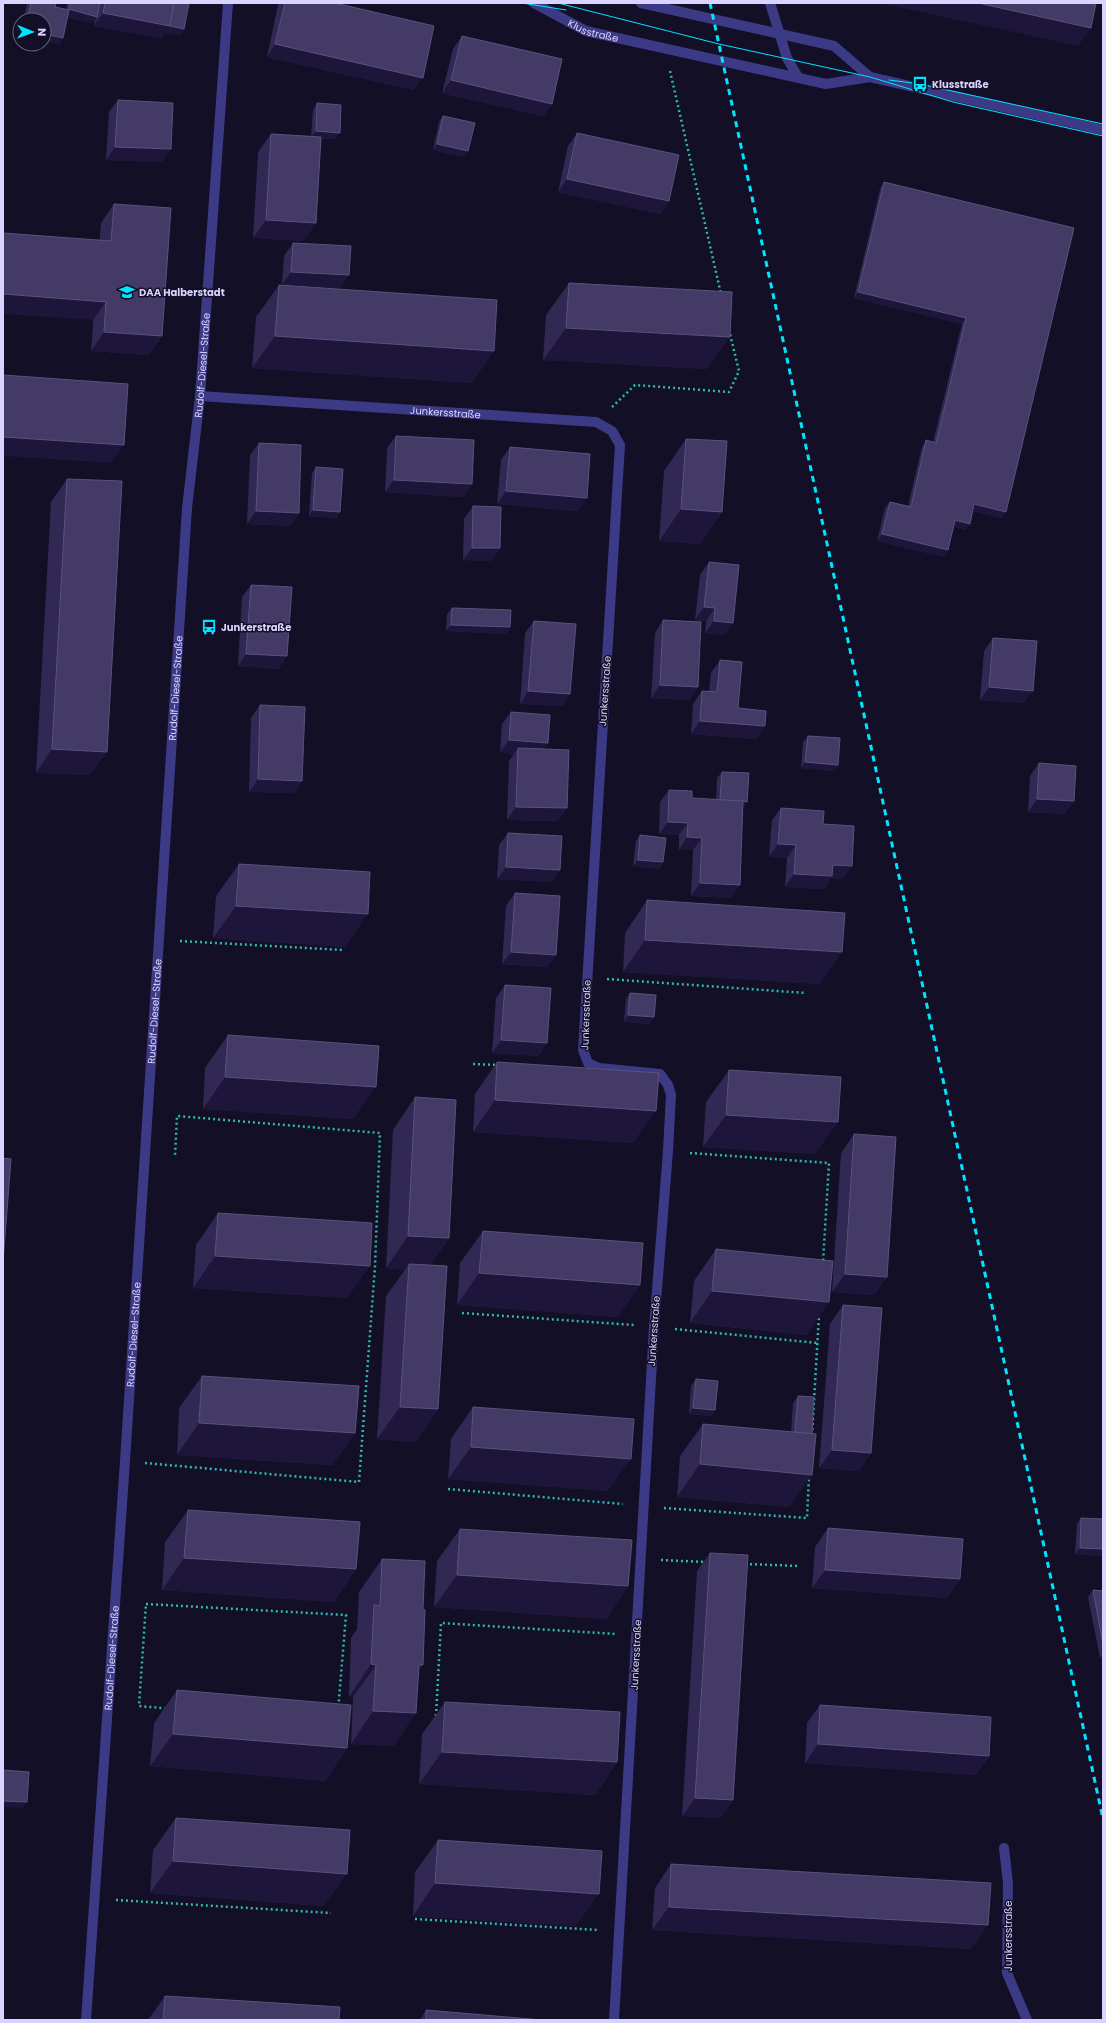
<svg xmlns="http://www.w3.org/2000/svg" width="1106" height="2023" font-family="Poppins,sans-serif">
	<rect width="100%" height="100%" fill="#130f26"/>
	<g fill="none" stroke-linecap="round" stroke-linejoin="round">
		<g stroke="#2fb8b0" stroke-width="2.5" stroke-dasharray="2 3" stroke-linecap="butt">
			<path d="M670 71 721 294"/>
			<path d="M612 407 635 385 729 392 739 371 729 330"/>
			<path d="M180 941 343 950"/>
			<path d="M607 979 806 993"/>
			<path d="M473 1064 499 1065"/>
			<path d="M690 1153 829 1163 823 1262"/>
			<path d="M462 1313 634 1325"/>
			<path d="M675 1329 818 1343"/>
			<path d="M812 1435 819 1315"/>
			<path d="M145 1463 359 1482 375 1266 380 1133 177 1116 175 1156"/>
			<path d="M448 1489 623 1504"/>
			<path d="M664 1508 807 1518 809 1476"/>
			<path d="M661 1560 706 1562"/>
			<path d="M745 1564 800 1566"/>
			<path d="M146 1604 346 1615 337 1723 139 1706Z"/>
			<path d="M436 1716 441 1623 616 1634"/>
			<path d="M116 1900 331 1913"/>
			<path d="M415 1919 598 1930"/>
		</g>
		<g stroke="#3d3a85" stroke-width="10">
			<path id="s1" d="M534 3 586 31 826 84 870 77 1103 130"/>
			<path d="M641 3 834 46 870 77"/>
			<path d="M770 3 787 58 798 77"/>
			<path id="s2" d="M200 396 596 422 612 431 620 445 583 1050 588 1063 599 1068 660 1074 668 1085 671 1095 668 1151 654 1327 614 2020"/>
			<path d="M1004 1848 1008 1883 1007 1973 1027 2020"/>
			<path id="s3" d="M86 2020 125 1461 187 508 200 396 228 3"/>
		</g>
		<g stroke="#00e5ff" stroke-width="1">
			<path d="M522 3 566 10"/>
			<path d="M558 3 719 44 870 77 953 102 1103 136"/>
			<path d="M889 80 920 84 1103 124"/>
		</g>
		<path stroke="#00e5ff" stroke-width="3" stroke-dasharray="6 5" stroke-linecap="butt" d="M710 3 1103 1819"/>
	</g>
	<g fill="#312854">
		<path d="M27 3H56L55 7 66 9 67 3H189L184 29 180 35 165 33 161 38 94 26 95 20 93 23 67 17 63 38 59 45 44 20H24Z"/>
		<path d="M280 3H335L414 90 267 57 278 5Z"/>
		<path d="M462 36 552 104 543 116 442 93 453 49Z"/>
		<path d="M118 100 162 162 106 160 109 112Z"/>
		<path d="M317 103 335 139 321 138 316 223 303 241 253 238 258 152 271 134 311 136 313 110Z"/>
		<path d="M443 116 464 157 433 150 439 122Z"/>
		<path d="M577 133 669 201 660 214 558 192 568 146Z"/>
		<path d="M884 182 1074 228 1002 518 973 511 970 524 965 530 954 527 948 550 944 557 877 541 885 508 890 502 908 506 922 447 926 440 933 442 962 324 854 298 880 189Z"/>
		<path d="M114 204 162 336 149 355 91 351 101 223Z"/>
		<path d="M293 243 341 288 282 284 284 256Z"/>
		<path d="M569 283 707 369 543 360 546 315Z"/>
		<path d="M279 285 494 351 471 383 252 368 256 317Z"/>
		<path d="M396 436 472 484 463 497 385 492 387 448Z"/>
		<path d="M686 439 722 512 700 544 659 541 664 471Z"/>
		<path d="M259 443 299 513 290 526 247 524 250 455Z"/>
		<path d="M510 447 578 511 497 504 501 460Z"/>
		<path d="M316 467 340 512 336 518 309 516 312 473Z"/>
		<path d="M67 479 90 775 36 773 51 502Z"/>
		<path d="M473 506 500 548 491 561 463 560 464 519Z"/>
		<path d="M709 562 724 635 705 633 706 621 695 620 700 575Z"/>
		<path d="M251 585 279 669 238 666 242 597Z"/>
		<path d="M452 608 510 627 506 634 446 631 447 614Z"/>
		<path d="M663 620 698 687 689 700 651 698 655 633Z"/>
		<path d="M534 621 570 694 562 706 520 704 525 633Z"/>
		<path d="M993 638 1024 703 980 700 984 651Z"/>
		<path d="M720 660 738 708 765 726 756 739 691 734 693 704 702 691 709 692 711 673Z"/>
		<path d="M260 705 302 781 293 793 249 792 251 718Z"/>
		<path d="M511 712 544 749 558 821 507 820 509 761 514 754 500 752 502 724Z"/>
		<path d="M808 736 838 765 834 771 801 768 803 742Z"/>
		<path d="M1039 763 1065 814 1028 812 1030 776Z"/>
		<path d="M722 772 747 802 743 808 731 898 691 896 693 850H679V835L659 834 660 802 669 790 692 798 716 800 717 778Z"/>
		<path d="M781 808 823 824 843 879 831 878 824 889 785 887 787 858 769 856 772 820Z"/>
		<path d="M508 833 560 870 551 882 497 879 499 845Z"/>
		<path d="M640 835 663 862 659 869 633 866 636 841Z"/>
		<path d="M239 864 345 947 213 938 216 896Z"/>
		<path d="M515 893 556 955 547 967 502 964 506 906Z"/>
		<path d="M647 900 820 984 623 972 625 933Z"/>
		<path d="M505 985 547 1043 538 1056 492 1053 496 998Z"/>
		<path d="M630 993 650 1024 624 1022 626 999Z"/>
		<path d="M228 1035 353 1119 203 1109 205 1068Z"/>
		<path d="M497 1062 633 1143 473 1132 475 1094Z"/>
		<path d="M729 1070 815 1154 703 1147 706 1102Z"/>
		<path d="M415 1097 449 1238 430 1265 438 1409 415 1442 377 1439 386 1296 405 1270 386 1268 393 1130Z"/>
		<path d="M854 1134 887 1277 874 1295 832 1292 841 1153Z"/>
		<path d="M218 1213 347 1298 193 1288 196 1245Z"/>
		<path d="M483 1231 618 1317 457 1305 460 1263Z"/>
		<path d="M716 1249 807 1335 690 1323 694 1281Z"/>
		<path d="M843 1305 871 1453 859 1471 819 1468 830 1324Z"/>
		<path d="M202 1376 333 1465 177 1455 179 1408Z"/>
		<path d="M696 1379 715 1410 711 1416 689 1414 691 1386Z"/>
		<path d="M798 1396 790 1507 677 1497 680 1456 703 1424 791 1432 793 1403Z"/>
		<path d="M473 1407 608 1491 448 1479 451 1439Z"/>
		<path d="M188 1510 356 1569 334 1602 162 1590 165 1542Z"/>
		<path d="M1081 1518 1103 1519V1556L1075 1554 1077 1524Z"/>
		<path d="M828 1528 960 1579 947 1598 812 1588 815 1547Z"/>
		<path d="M460 1529 628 1586 606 1619 434 1607 437 1561Z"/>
		<path d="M710 1553 733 1800 720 1818 682 1816 697 1571Z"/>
		<path d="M382 1559 423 1609V1665L418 1671 394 1746 351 1744 353 1697H349L351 1638 357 1629 359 1592Z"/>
		<path d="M1093 1590 1103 1591V1658H1100L1088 1597Z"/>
		<path d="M177 1690 347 1748 325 1781 150 1766 154 1723Z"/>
		<path d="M445 1702 617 1762 595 1795 419 1784 422 1734Z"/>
		<path d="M820 1705 989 1756 976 1775 805 1763 807 1723Z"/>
		<path d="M176 1818 324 1906 150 1893 153 1850Z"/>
		<path d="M438 1840 576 1926 413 1916 415 1872Z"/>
		<path d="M671 1864 971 1949 652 1930 655 1888Z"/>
		<path d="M165 1996 163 2020H148Z"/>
		<path d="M426 2010 542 2020H420Z"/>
	</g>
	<g fill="#1d163a">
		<path d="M880 3H978L1091 28 1078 46Z"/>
		<path d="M69 9 97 17 93 23 64 16Z"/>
		<path d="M103 13 170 26 184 29 180 35 165 33 161 38 94 26Z"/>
		<path d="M44 34 63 38 59 45 44 42Z"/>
		<path d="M275 44 423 78 414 90 267 57Z"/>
		<path d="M451 80 552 104 543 116 442 93Z"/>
		<path d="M316 131 340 133 335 139 311 138Z"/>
		<path d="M437 144 468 151 464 157 433 150Z"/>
		<path d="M115 147 171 149 162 162 106 160Z"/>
		<path d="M567 179 669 201 660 214 558 192Z"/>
		<path d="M266 220 316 223 303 241 253 238Z"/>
		<path d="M291 272 349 275 341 288 282 284Z"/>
		<path d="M858 292 966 318 962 324 854 298Z"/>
		<path d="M3 294 106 302 93 320 3 314Z"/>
		<path d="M566 328 730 337 707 369 543 360Z"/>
		<path d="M104 332 162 336 149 355 91 351Z"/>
		<path d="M275 336 494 351 471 383 252 368Z"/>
		<path d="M3 437 124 445 111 463 3 456Z"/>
		<path d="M394 480 472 484 463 497 385 492Z"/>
		<path d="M506 491 587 498 578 511 497 504Z"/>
		<path d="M974 504 1006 512 1002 518 970 510Z"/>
		<path d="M681 509 722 512 700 544 659 541Z"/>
		<path d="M313 510 340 512 336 518 309 516Z"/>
		<path d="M256 511 299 513 290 526 247 524Z"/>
		<path d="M955 520 970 524 965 530 951 527Z"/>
		<path d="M882 534 948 550 944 557 877 541Z"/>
		<path d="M472 548H500L491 561 463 560Z"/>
		<path d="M704 607 715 608 706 621 695 620Z"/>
		<path d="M714 621 733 623 724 635 705 633Z"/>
		<path d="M451 625 510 627 506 634 446 631Z"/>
		<path d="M246 654 287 656 279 669 238 666Z"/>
		<path d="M660 685 698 687 689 700 651 698Z"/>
		<path d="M989 687 1033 691 1024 703 980 700Z"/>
		<path d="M528 691 570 694 562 706 520 704Z"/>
		<path d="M700 721 765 726 756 739 691 734Z"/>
		<path d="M509 740 548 743 539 756 518 748 514 754 500 752Z"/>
		<path d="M52 749 107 752 90 775 36 773Z"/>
		<path d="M805 762 838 765 834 771 801 768Z"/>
		<path d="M258 779 302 781 293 793 249 792Z"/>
		<path d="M1037 799 1074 801 1065 814 1028 812Z"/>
		<path d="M720 800 747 802 743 808Z"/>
		<path d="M516 807 567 808 558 821 507 820Z"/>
		<path d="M668 822 688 823 679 835 659 834Z"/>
		<path d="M687 837 702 838 693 850H679Z"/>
		<path d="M778 844 796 845 787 858 769 856Z"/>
		<path d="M638 860 663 862 659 869 633 866Z"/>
		<path d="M833 865 852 866 843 879 831 878 824 889 785 887 794 874Z"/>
		<path d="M506 867 560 870 551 882 497 879Z"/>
		<path d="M700 883 740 885 731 898 691 896Z"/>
		<path d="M236 906 368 914 345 947 213 938Z"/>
		<path d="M645 940 842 952 820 984 623 972Z"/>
		<path d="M511 952 556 955 547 967 502 964Z"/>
		<path d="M628 1015 654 1017 650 1024 624 1022Z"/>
		<path d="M501 1040 547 1043 538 1056 492 1053Z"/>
		<path d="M225 1077 376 1087 353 1119 203 1109Z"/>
		<path d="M495 1100 656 1111 633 1143 473 1132Z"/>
		<path d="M726 1115 838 1122 815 1154 703 1147Z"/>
		<path d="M408 1236 449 1238 426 1271 409 1264 405 1270 386 1268Z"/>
		<path d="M215 1256 370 1266 347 1298 193 1288Z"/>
		<path d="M479 1273 640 1285 618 1317 457 1305Z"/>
		<path d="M845 1274 887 1277 874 1295 832 1292Z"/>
		<path d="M712 1291 829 1302 807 1335 690 1323Z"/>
		<path d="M400 1407 438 1409 415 1442 377 1439Z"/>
		<path d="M693 1408 715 1410 711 1416 689 1414Z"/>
		<path d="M199 1423 355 1433 333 1465 177 1455Z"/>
		<path d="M471 1447 631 1459 608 1491 448 1479Z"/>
		<path d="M832 1450 871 1453 859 1471 819 1468Z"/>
		<path d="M700 1464 812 1475 790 1507 677 1497Z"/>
		<path d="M1080 1548 1103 1549V1556L1075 1554Z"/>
		<path d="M184 1558 356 1569 334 1602 162 1590Z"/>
		<path d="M825 1570 960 1579 947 1598 812 1588Z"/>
		<path d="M457 1575 628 1586 606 1619 434 1607Z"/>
		<path d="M1103 1653V1658H1100Z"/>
		<path d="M371 1664 376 1665 353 1697H349Z"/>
		<path d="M419 1665H423L400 1697Z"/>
		<path d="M373 1711 416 1713 394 1746 351 1744Z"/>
		<path d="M173 1734 347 1748 325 1781 150 1766Z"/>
		<path d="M818 1744 989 1756 976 1775 805 1763Z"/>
		<path d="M442 1752 617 1762 595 1795 419 1784Z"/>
		<path d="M695 1798 733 1800 720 1818 682 1816Z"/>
		<path d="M3 1801 27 1802 23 1808 3 1807Z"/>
		<path d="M173 1861 347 1874 324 1906 150 1893Z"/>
		<path d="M435 1883 599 1894 576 1926 413 1916Z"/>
		<path d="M669 1907 988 1925 971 1949 652 1930Z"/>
	</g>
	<g fill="#433a66" stroke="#5a527e">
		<path d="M31 3H56L55 7 69 10 63 38 44 34V20H27Z"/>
		<path d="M70 3H100L97 17 69 9Z"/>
		<path d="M105 3H174L170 26 103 13Z"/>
		<path d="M174 3H189L184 29 170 26Z"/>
		<path d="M285 3H335L434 26 423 78 275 44Z"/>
		<path d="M978 3H1096L1091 28Z"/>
		<path d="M462 36 562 59 552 104 451 80Z"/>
		<path d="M118 100 173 103 171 149 115 147Z"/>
		<path d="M317 103 341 105 340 133 316 131Z"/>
		<path d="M443 116 475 123 468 151 437 144Z"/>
		<path d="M577 133 679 155 669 201 567 179Z"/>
		<path d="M271 134 321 137 316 223 266 220Z"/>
		<path d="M884 182 1074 228 1006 512 974 504 970 524 955 520 948 550 882 534 890 502 911 507 926 440 936 443 966 318 858 292Z"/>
		<path d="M114 204 171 208 162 336 104 332 106 302 3 294V233L111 241Z"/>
		<path d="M293 243 351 246 349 275 291 272Z"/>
		<path d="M569 283 732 292 730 337 566 328Z"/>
		<path d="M279 285 497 300 494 351 275 336Z"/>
		<path d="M3 375 128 384 124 445 3 437Z"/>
		<path d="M396 436 474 440 472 484 394 480Z"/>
		<path d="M686 439 727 441 722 512 681 509Z"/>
		<path d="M259 443 301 445 299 513 256 511Z"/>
		<path d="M510 447 590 454 587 498 506 491Z"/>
		<path d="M316 467 343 469 340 512 313 510Z"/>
		<path d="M67 479 122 481 107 752 52 749Z"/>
		<path d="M473 506 501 507 500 548H472Z"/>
		<path d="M709 562 739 565 733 623 714 621 715 608 704 607Z"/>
		<path d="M251 585 292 587 287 656 246 654Z"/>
		<path d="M452 608 511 610 510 627 451 625Z"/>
		<path d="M663 620 701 622 698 687 660 685Z"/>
		<path d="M534 621 576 624 570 694 528 691Z"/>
		<path d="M993 638 1037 641 1033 691 989 687Z"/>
		<path d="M720 660 742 662 738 708 766 711 765 726 700 721 702 691 717 692Z"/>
		<path d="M260 705 305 707 302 781 258 779Z"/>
		<path d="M511 712 550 715 548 743 509 740Z"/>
		<path d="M808 736 840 738 838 765 805 762Z"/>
		<path d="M518 748 569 750 567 808 516 807Z"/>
		<path d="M1039 763 1076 766 1074 801 1037 799Z"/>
		<path d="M722 772 749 773 747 802 743 801 720 800Z"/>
		<path d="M669 790 692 791V798L743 801 740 885 700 883 702 838 687 837 688 823 668 822Z"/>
		<path d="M781 808 824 811 823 824 854 826 852 866 833 865 832 876 794 874 796 845 778 844Z"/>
		<path d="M508 833 562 836 560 870 506 867Z"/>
		<path d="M640 835 666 838 663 862 638 860Z"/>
		<path d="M239 864 370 872 368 914 236 906Z"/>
		<path d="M515 893 560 896 556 955 511 952Z"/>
		<path d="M647 900 845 913 842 952 645 940Z"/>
		<path d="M505 985 551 988 547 1043 501 1040Z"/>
		<path d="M630 993 656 995 654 1017 628 1015Z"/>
		<path d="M228 1035 379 1046 376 1087 225 1077Z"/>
		<path d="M497 1062 659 1073 656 1111 495 1100Z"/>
		<path d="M729 1070 841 1077 838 1122 726 1115Z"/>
		<path d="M415 1097 456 1100 449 1238 408 1236Z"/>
		<path d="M854 1134 896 1137 887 1277 845 1274Z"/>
		<path d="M3 1158 11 1159 3 1262Z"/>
		<path d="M218 1213 372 1223 370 1266 215 1256Z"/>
		<path d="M483 1231 643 1243 640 1285 479 1273Z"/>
		<path d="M716 1249 833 1261 829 1302 712 1291Z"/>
		<path d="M409 1264 447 1266 438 1409 400 1407Z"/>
		<path d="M843 1305 882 1308 871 1453 832 1450Z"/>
		<path d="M202 1376 359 1386 355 1433 199 1423Z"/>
		<path d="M696 1379 718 1381 715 1410 693 1408Z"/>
		<path d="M798 1396 814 1397 812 1434 795 1432Z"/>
		<path d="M473 1407 634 1419 631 1459 471 1447Z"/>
		<path d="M703 1424 816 1434 812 1475 700 1464Z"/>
		<path d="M188 1510 360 1522 356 1569 184 1558Z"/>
		<path d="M1081 1518 1103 1519V1549L1080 1548Z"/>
		<path d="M828 1528 963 1539 960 1579 825 1570Z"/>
		<path d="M460 1529 632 1540 628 1586 457 1575Z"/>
		<path d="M710 1553 748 1555 733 1800 695 1798Z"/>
		<path d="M382 1559 425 1561 423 1609 425 1610 423 1665H419L416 1713 373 1711 376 1665 371 1664 374 1605 380 1606Z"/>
		<path d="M1093 1590 1103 1591V1644Z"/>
		<path d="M177 1690 351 1705 347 1748 173 1734Z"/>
		<path d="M445 1702 620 1712 617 1762 442 1752Z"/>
		<path d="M820 1705 991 1717 989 1756 818 1744Z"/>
		<path d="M3 1770 29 1772 27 1802 3 1801Z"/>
		<path d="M176 1818 350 1830 347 1874 173 1861Z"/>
		<path d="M438 1840 602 1851 599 1894 435 1883Z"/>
		<path d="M671 1864 991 1883 988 1925 669 1907Z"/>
		<path d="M165 1996 340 2007 339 2020H163Z"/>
		<path d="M426 2010 542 2020H426Z"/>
	</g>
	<defs>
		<symbol id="bus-bare" viewBox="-9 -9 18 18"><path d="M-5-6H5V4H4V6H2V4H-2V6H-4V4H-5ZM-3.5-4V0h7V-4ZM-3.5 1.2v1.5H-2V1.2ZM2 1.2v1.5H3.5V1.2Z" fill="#00e5ff" stroke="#130f26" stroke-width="2.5" paint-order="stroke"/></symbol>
		<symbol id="school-bare" viewBox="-9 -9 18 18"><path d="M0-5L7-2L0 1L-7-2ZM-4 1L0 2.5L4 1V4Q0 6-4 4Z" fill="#00e5ff" stroke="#130f26" stroke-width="2.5" paint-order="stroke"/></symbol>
	</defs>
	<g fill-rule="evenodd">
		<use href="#bus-bare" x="909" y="73" width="22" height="22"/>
		<use href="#school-bare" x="116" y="281" width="22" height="22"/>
		<use href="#bus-bare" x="198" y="616" width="22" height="22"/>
	</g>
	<g text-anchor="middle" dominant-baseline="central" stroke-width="3" stroke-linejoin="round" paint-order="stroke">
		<g font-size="10" fill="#d9d4ff" stroke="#130f26">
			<text stroke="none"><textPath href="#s1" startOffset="66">Klusstraße</textPath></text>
			<text stroke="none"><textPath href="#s3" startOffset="1659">Rudolf-Diesel-Straße</textPath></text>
			<text stroke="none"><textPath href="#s2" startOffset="246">Junkersstraße</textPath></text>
			<text stroke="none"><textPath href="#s3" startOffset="1335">Rudolf-Diesel-Straße</textPath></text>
			<text transform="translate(605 691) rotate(-86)">Junkersstraße</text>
			<text stroke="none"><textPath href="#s3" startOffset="1011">Rudolf-Diesel-Straße</textPath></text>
			<text transform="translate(586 1015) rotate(-88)">Junkersstraße</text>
			<text transform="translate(654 1331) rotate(-86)">Junkersstraße</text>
			<text stroke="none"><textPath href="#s3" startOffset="687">Rudolf-Diesel-Straße</textPath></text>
			<text transform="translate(636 1655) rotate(-87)">Junkersstraße</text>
			<text stroke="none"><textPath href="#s3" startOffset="363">Rudolf-Diesel-Straße</textPath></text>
			<text transform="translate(1008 1936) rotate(-90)">Junkersstraße</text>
		</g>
		<g font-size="10" font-weight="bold" fill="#d9d4ff" stroke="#130f26" text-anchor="start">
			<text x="932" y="84">Klusstraße</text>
			<text x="139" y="292">DAA Halberstadt</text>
			<text x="221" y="627">Junkerstraße</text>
		</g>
	</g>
	<rect width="1106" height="2023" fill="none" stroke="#d9d4ff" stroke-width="8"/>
	<g transform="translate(32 32) rotate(91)"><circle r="19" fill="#130f26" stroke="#625e7d"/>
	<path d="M0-3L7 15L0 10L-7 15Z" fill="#00e5ff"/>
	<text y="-6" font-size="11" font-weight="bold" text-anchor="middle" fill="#d9d4ff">N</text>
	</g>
</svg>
